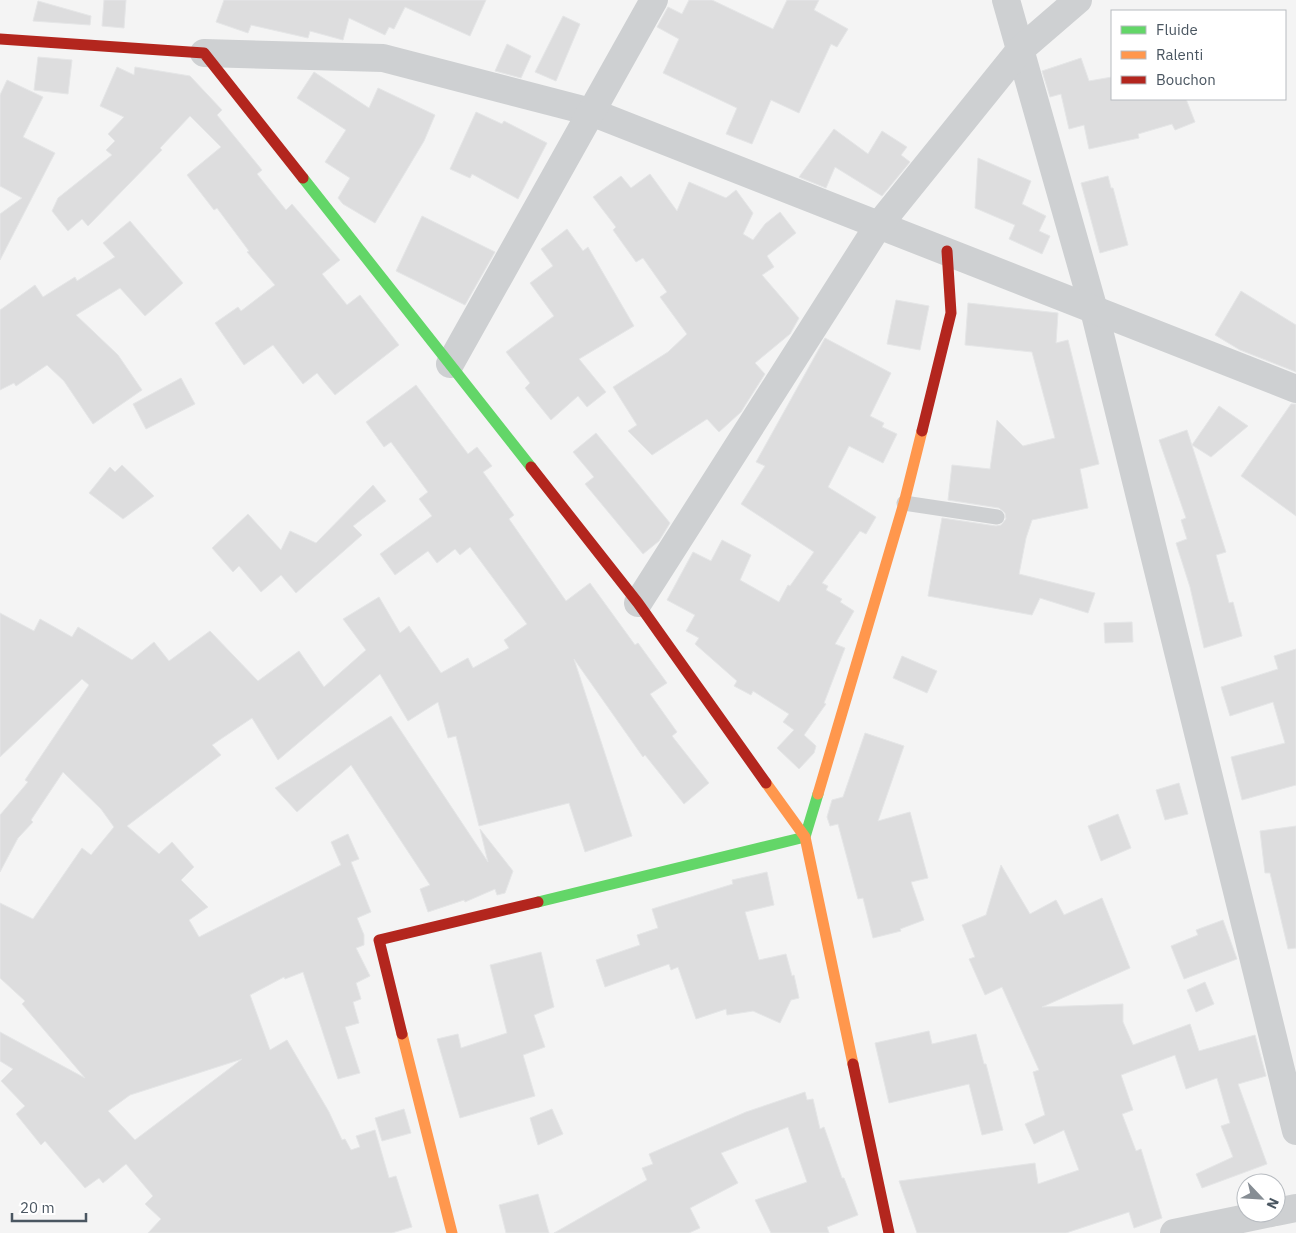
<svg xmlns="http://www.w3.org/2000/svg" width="1296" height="1233" font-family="'IBM Plex Sans',sans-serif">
	<rect width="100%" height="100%" fill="#f4f4f4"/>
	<g fill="#ddddde" stroke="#e5e6e7" fill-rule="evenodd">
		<path d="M104 0H126L124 28 102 26Z"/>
		<path d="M224 0H486L470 36 405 7 394 29 389 27 385 35 349 18 343 40 310 31 308 38 251 25 248 33 216 22Z"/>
		<path d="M689 0H712L773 29 787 0H819L814 10 848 29 837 47 831 44 799 113 771 100 752 144 726 134 737 108 663 73 679 39 657 27 668 7 682 14Z"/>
		<path d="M38 1 91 16 90 25 33 21Z"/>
		<path d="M563 16 580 24 556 81 535 72Z"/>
		<path d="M507 44 531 56 521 78 495 71Z"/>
		<path d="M38 57 72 60 68 94 34 90Z"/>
		<path d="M1081 58 1089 81 1112 77V99H1186L1195 122 1175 130 1172 124 1138 134 1139 138 1089 149 1084 125 1069 129 1061 94 1050 97 1042 71Z"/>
		<path d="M117 67 134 75 135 67 190 76 222 110 217 115 262 170 257 174 286 210 292 204 340 260 322 274 347 305 360 295 399 345 335 395 317 373 303 384 273 345 244 365 215 323 238 307 241 311 275 285 247 252 249 251 217 208 214 210 187 175 221 147 190 116 160 148 162 150 88 226 82 219 68 231 52 211 58 198 112 155 106 150 115 141 108 134 124 117 100 106Z"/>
		<path d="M314 72 369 108 378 88 435 115 424 141 375 223 343 204 338 198 350 178 325 162 346 130 297 98Z"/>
		<path d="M7 80 43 97 23 137 55 153 0 260V214L22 198 0 186V95Z"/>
		<path d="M476 112 502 124 504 121 547 143 518 199 472 174 470 178 450 169Z"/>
		<path d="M834 129 868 154 882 131 907 147 901 155 910 162 882 196 835 167 826 188 799 177Z"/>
		<path d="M978 158 1031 181 1022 204 1046 216 1039 231 1050 236 1042 254 1009 239 1015 225 975 208Z"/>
		<path d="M650 174 677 211 689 182 726 198 736 190 753 213 743 234 753 240 765 224 780 212 796 233 767 256 774 267 762 275 799 318 790 334 755 363 765 374 741 412 719 432 707 419 652 455 628 431 637 425 613 387 668 352 687 334 660 297 667 292 643 258 636 262 613 230 616 227 593 197 621 176 631 188Z"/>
		<path d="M1108 176 1111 188H1113L1128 245 1100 253 1081 183Z"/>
		<path d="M422 216 495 252 465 305 396 271Z"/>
		<path d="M130 221 183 283 145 316 120 288 76 315 118 355 142 390 93 424 64 381 47 365 16 386 14 383 0 390V310L35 285 43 297 75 277 77 281 115 257 103 243Z"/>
		<path d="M567 229 583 251 588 247 634 326 579 359 606 392 587 407 578 396 551 420 525 388 530 383 506 352 554 316 530 283 553 266 541 249Z"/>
		<path d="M1241 291 1296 325V372L1240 350 1215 335Z"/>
		<path d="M896 300 929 306 920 350 887 344Z"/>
		<path d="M968 303 1058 313 1056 343 1068 340 1099 464 1080 469 1088 508 1032 520 1026 538 1019 574 1095 593 1088 613 1040 598 1032 615 928 596 942 518 996 526 1001 525 1006 519 1005 513 999 508 948 500 952 465 990 469 997 420 1023 446 1055 438 1032 352 965 345Z"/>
		<path d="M825 338 891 373 870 416 884 423 882 427 897 434 883 463 849 446 828 487 876 517 866 534 860 531 822 583 828 586 826 590 842 599 840 602 854 611 835 644 845 648 824 703 826 704 804 735 816 746 814 753 799 769 777 748 794 730 783 722 789 714 753 691 751 695 734 686 737 681 695 644 699 638 686 631 695 615 667 600 693 552 711 561 722 540 751 555 740 580 779 602 788 585 790 586 814 552 741 504 765 466 756 462Z"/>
		<path d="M181 378 195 404 146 429 133 404Z"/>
		<path d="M416 385 468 454 477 447 492 466 483 472 514 515 509 519 566 601 590 583 635 645 638 643 667 683 650 694 677 732 672 736 709 783 684 804 645 755 643 757 574 659 632 836 585 852 569 803 479 826 456 736 448 738 438 702 408 721 380 674 278 760 252 718 212 745 221 755 127 826 159 854 172 842 194 867 181 880 208 907 189 920 199 937 341 865 331 842 348 834 359 859 351 862 371 912 357 918 364 935V945L356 948 370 976 356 983 361 999 353 1002 359 1023 345 1027 360 1073 338 1079 303 972 285 979 284 977 250 995 270 1050 287 1040 329 1112 342 1140 345 1139 351 1150 360 1147 356 1136 375 1130 389 1178 396 1176 412 1227 392 1233H148L161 1219 145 1204 153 1196 126 1164 103 1183 99 1178 85 1188 45 1141 41 1145 16 1114 25 1106 1 1081 13 1069 0 1061V1032L85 1078 22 1004 25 1001 0 978V903L33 919 82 848 91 855 114 827 101 809 63 772 31 820 33 822 18 838 0 872V815L28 782 25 780 89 685 82 679 0 757V613L34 631 40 619 72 637 78 627 132 660 154 642 169 661 210 631 258 681 299 651 324 687 366 650 343 619 379 597 400 633 409 626 441 673 468 658 473 668 509 648 504 640 527 624 470 547 460 555 455 549 437 563 428 551 395 575 380 554 432 516 419 499 428 492 391 442 384 447 366 422ZM242 1059 135 1140 108 1111 130 1095Z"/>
		<path d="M1291 404H1296V516L1241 476Z"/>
		<path d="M1219 406 1248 426 1211 457 1192 445Z"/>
		<path d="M1187 430 1226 552 1216 555 1229 603 1233 602 1242 636 1204 648 1190 587 1176 543 1187 539 1181 520 1186 518 1159 440Z"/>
		<path d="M596 433 670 523 659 541 643 554 585 484 594 477 573 452Z"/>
		<path d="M122 465 154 496 123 519 89 493 110 467 115 472Z"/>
		<path d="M373 485 386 501 353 526 362 535 296 593 281 575 261 592 239 566 233 572 212 548 248 514 281 550 290 531 316 543Z"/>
		<path d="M1132 622 1133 642 1105 643 1104 623Z"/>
		<path d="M1296 649V785L1242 800 1231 757 1285 743 1273 702 1230 716 1221 687 1278 669 1274 656Z"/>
		<path d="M902 656 937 671 927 693 893 678Z"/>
		<path d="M391 716 488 862 480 829 513 871 505 893 497 895 495 889 465 902 464 900 428 912 420 889 430 885 351 765 297 812 275 788Z"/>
		<path d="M865 733 904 746 878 821 910 812 928 878 911 882 924 920 900 929 901 931 873 938 863 898 858 899 838 824 830 826 827 817 832 800 843 797Z"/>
		<path d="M1179 783 1188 814 1165 820 1156 790Z"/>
		<path d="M1118 814 1131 848 1101 861 1088 826Z"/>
		<path d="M1296 826V948L1288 949 1270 873H1265L1260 831Z"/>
		<path d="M1001 865 1030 914 1056 900 1064 915 1102 898 1130 968 1042 1007 1123 1004V1022L1133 1045 1190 1024 1199 1051 1255 1035 1266 1076 1238 1084 1267 1164 1202 1188 1196 1174 1233 1157 1221 1126 1230 1123 1217 1078 1186 1089 1175 1055 1121 1075 1133 1110 1122 1114 1136 1151 1141 1149 1162 1218 1134 1228 1129 1212 1066 1233H917L899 1181 1035 1163 1038 1184 1079 1170 1064 1130 1034 1144 1025 1124 1045 1115 1033 1072 1039 1070 1002 987 985 995 969 959 975 957 962 925 986 915Z"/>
		<path d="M767 872 774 905 745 912 759 960 786 954 792 976 794 975 799 998 791 1000 780 1023 753 1011 727 1015 726 1009 696 1019 678 967 671 970 669 964 605 987 596 960 640 945 637 935 658 928 652 909 733 884 732 880Z"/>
		<path d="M1223 920 1237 959 1184 979 1171 946 1198 935 1196 930Z"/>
		<path d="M541 952 554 1007 534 1015 545 1047 523 1055 535 1096 460 1118 437 1039 458 1034 461 1048 507 1033 490 965Z"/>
		<path d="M1205 982 1214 1004 1196 1012 1187 990Z"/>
		<path d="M929 1031 932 1044 976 1034 984 1064H986L1003 1130 982 1135 969 1084 889 1103 875 1043Z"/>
		<path d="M805 1092 807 1100 813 1099 820 1129 824 1127 842 1178H844L858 1215 827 1227 829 1233H771L755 1200 807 1182 788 1127 721 1153 738 1183 690 1208 700 1228 689 1233H554L647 1180 642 1168 653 1164 649 1154 746 1112Z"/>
		<path d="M404 1109 411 1133 382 1141 375 1118Z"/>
		<path d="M552 1109 563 1134 538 1145 530 1118Z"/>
		<path d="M538 1194 549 1233H506L499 1205Z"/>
	</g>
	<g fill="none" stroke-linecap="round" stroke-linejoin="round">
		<path stroke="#ced0d2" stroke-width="15" d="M904 503 997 517"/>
		<g stroke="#ced0d2" stroke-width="28">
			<path d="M1006 0 1094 310 1296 1131"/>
			<path d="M204 53 383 58 591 112 1296 389"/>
			<path d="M450 364 654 0"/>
			<path d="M638 603 878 226 1020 50 1078 0"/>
			<path d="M1276 1212 1296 1208"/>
			<path d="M1174 1233 1271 1213"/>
		</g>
		<g stroke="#63d668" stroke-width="11">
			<path d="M303 178 531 467"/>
			<path d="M538 902 805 837 818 794"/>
		</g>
		<g stroke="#ff974d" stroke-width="11">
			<path d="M766 783 805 837 853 1064"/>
			<path d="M818 794 904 503 922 431"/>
			<path d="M402 1034 452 1233"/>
		</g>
		<g stroke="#b3261e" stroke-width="11">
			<path d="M0 39 204 53 303 178"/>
			<path d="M922 431 951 313 947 251"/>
			<path d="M531 467 638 603 766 783"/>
			<path d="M402 1034 379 940 538 902"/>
			<path d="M853 1064 889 1233"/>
		</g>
	</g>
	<rect x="1111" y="10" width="175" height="90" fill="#ffffff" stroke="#b7bbc0"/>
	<rect x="1121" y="26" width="25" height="8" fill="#63d668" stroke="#b7bbc0"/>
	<text x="1156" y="35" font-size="15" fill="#4a5661">Fluide</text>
	<rect x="1121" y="51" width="25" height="8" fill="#ff974d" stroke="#b7bbc0"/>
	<text x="1156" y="60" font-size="15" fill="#4a5661">Ralenti</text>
	<rect x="1121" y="76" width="25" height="8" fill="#b3261e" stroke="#b7bbc0"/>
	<text x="1156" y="85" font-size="15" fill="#4a5661">Bouchon</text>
	<g transform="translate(1261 1198) rotate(115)"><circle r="24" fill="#ffffff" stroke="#b7bbc0"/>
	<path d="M0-4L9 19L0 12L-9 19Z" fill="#868d94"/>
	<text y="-8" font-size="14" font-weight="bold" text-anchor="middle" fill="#4a5661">N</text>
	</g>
	<path d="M12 1213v8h74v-8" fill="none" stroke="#4a5661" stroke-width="2.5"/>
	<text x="20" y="1213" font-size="15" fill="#4a5661" stroke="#ffffff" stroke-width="4" paint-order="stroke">20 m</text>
</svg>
